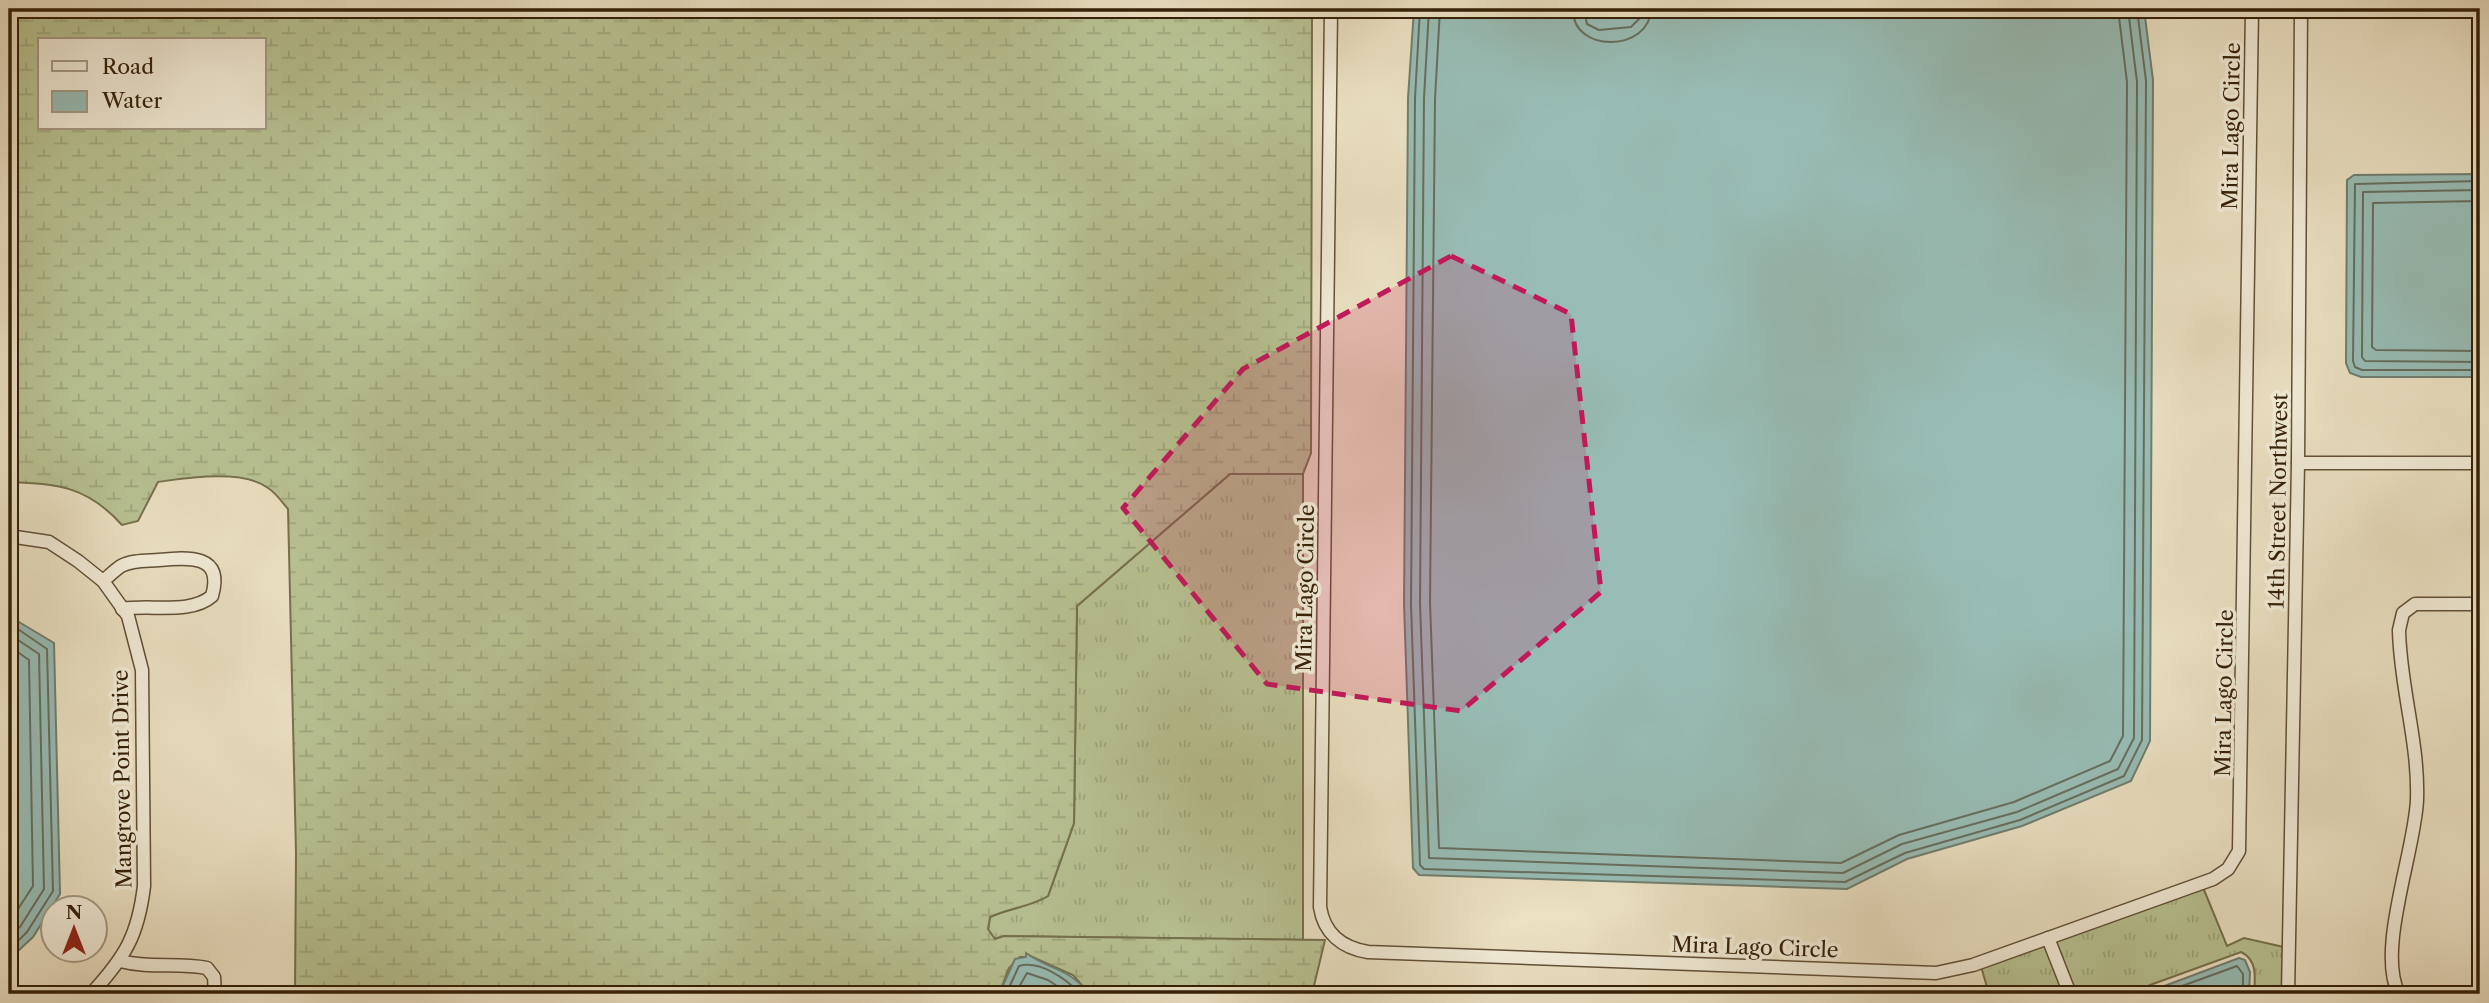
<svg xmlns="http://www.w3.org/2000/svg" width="2489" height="1003" font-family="'Libre Caslon Text',serif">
	<defs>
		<pattern id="grass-tufts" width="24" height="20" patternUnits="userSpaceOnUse" patternTransform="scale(1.75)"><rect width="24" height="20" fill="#b8c293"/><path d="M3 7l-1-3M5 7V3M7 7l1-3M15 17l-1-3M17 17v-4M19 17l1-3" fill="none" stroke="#9fa67d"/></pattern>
		<pattern id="wetland-marsh" width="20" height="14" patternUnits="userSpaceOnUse" patternTransform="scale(1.75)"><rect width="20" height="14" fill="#b8c293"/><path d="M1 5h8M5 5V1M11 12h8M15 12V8" fill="none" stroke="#9fa67d"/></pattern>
	</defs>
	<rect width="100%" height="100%" fill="#ebe1c3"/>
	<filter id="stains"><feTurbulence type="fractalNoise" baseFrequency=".00286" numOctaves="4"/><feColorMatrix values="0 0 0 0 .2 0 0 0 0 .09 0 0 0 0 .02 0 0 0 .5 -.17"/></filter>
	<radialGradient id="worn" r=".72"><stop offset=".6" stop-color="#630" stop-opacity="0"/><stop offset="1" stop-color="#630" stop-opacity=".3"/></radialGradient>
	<g fill="url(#grass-tufts)" stroke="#76714e" stroke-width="2">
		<path d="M1230 474H1303V940L1004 936 994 939 988 930 990 917C1009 908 1030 907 1048 896L1074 823 1077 606Z"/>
		<path d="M2202 885 2227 946 2244 938 2284 947 2283 994H2254C2255 979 2258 960 2241 952L2150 985 2133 994H1989L1980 963Z"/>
	</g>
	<path fill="url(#wetland-marsh)" stroke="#76714e" stroke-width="2" fill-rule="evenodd" d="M9 9H1308L1312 19 1311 453 1303 474H1230L1077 606 1074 823 1048 896C1030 907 1009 908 990 917L988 929 995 939 1004 936 1325 940 1312 994H1090L1073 975 1026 954V957H1020L1009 968 999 994H295L296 853 288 509C282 502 276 493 268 488 243 469 187 478 158 482L138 521 122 525C87 486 58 484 9 482ZM40 40H264V128H40Z"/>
	<g fill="#98bdb6" stroke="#707e70" stroke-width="2">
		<path d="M1414 9H1599L1600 15 1624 14 1625 9H2144L2153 80 2150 741 2131 781 2022 826 1907 859 1847 889 1419 875 1413 868 1404 604 1408 98Z"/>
		<path d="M2480 174V377H2361L2350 373 2346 363 2347 180 2354 175Z"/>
		<path d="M9 616 54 643 60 894 33 937 18 951 9 952Z"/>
		<path d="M1026 953C1051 971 1066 966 1090 994H999L1015 959 1026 957Z"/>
		<path d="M2239 958 2245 960 2250 972 2249 994H2143Z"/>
	</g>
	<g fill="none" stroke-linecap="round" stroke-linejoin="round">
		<g stroke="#666e5f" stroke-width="2">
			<path d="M1420 9 1415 98 1411 604 1420 865 1424 869 1845 882 1905 853 2020 820 2124 776 2142 740 2146 81 2137 9"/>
			<path d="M1429 9 1424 98 1420 603 1429 858 1843 873 1902 844 2017 812 2118 769 2134 738 2137 82 2128 9"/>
			<path d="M1440 9 1435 99 1430 603 1439 848 1841 863 1899 835 2014 802 2110 761 2123 736 2127 82 2118 9"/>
			<path d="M1573 9C1572 54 1650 52 1651 9"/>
			<path d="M1584 9 1587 24 1599 30 1631 27 1639 19 1640 9"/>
			<path d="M2480 181 2355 184 2353 361 2355 367 2362 370H2480"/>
			<path d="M2480 190 2363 192 2362 357 2365 361 2480 362"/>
			<path d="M2480 201 2373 203 2372 347 2376 350 2480 351"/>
			<path d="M9 623 47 649 53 891 27 932 15 944 9 945"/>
			<path d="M9 634 39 654 44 889 20 927 9 936"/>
			<path d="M9 646 29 660 33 886 9 923"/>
			<path d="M1006 994 1019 966C1040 960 1066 979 1081 994"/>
			<path d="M1015 994 1027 973 1048 980 1069 994"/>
			<path d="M2160 994 2237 966 2243 974V994"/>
		</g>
		<defs>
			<g id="minor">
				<path d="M1331 9 1320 907C1324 933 1342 948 1368 952L1936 973 1973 965 2213 879 2228 869 2239 851 2252 9"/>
				<path d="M2298 463H2480"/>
				<path d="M9 536 49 542 78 561 103 581 128 616 142 670 144 886C138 936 125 957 91 994"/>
				<path d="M103 581C109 576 115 570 121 566 132 560 147 561 159 560 188 557 224 554 212 596 190 615 151 604 122 609"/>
				<path d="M2048 938 2070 994"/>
				<path d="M120 961C151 969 177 962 207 968L214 977 215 994"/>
				<path d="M2288 994 2298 463 2301 9"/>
				<path d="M2399 994C2376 951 2415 851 2417 800 2419 742 2400 687 2399 630L2403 613 2415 604H2480"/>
			</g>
		</defs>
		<use href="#minor" stroke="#625037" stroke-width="15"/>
		<use href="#minor" stroke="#f2ecd8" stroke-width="12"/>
	</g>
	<path fill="#c2185b" fill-opacity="0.2" stroke="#c2185b" stroke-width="5" stroke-dasharray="14 9" stroke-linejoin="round" d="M1451 256 1571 314 1601 592 1461 711 1267 684 1123 508 1243 369Z"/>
	<g text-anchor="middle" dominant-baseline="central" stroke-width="7" stroke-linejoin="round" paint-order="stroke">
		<g font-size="21" fill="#352008" stroke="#f2ecd8">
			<text transform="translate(2231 126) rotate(-89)">Mira Lago Circle</text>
			<text transform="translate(2278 501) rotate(-89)">14th Street Northwest</text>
			<text transform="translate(1305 588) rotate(-89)">Mira Lago Circle</text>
			<text transform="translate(2224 693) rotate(-89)">Mira Lago Circle</text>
			<text transform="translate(122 779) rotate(-91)">Mangrove Point Drive</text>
			<text transform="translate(1755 947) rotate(2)">Mira Lago Circle</text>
		</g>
	</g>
	<rect width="2489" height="1003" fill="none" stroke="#ebe1c3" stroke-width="35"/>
	<rect x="10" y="10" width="2468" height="982" fill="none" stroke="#352008" stroke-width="3.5"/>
	<rect x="18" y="18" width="2454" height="968" fill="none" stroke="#352008" stroke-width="2"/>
	<rect x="38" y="38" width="228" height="91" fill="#f2ecd8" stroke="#a69a85" stroke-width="2"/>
	<rect x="52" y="61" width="35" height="10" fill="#f2ecd8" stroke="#a69a85" stroke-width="2"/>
	<text x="102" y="74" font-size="21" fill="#352008">Road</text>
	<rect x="52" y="91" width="35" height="21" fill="#98bdb6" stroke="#a69a85" stroke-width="2"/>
	<text x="102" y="108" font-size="21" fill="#352008">Water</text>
	<g transform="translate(74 929)"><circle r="33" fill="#f2ecd8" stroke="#a69a85" stroke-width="2"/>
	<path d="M0-5L12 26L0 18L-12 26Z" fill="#8f2418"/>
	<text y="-10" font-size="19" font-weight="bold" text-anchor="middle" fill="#352008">N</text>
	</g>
	<rect width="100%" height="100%" filter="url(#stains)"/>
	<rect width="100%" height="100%" fill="url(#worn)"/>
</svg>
